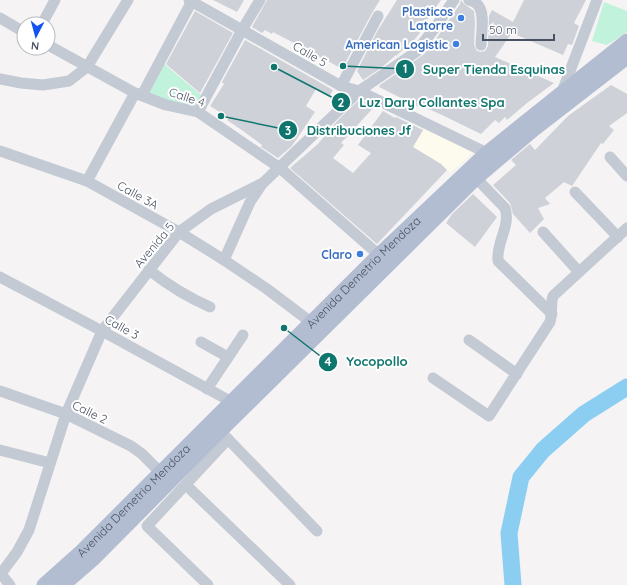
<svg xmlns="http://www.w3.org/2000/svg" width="627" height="585" font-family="Quicksand,sans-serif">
	<rect width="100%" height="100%" fill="#f5f3f3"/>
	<path fill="#fdfbee" d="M426 126 468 147 473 153 450 173 441 164 413 147Z"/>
	<g fill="#c1f2db">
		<path d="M604 2 627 11V32L607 45 592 41Z"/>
		<path d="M163 63 201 95 194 109 145 94Z"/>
	</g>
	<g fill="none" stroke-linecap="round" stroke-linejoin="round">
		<path stroke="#8ccef1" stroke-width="17" d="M513 585 509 533 521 477 543 450 584 414 627 387"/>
	</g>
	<g fill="#cfd1d8">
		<path d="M213 0H244L237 12Z"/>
		<path d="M267 0H380L372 13 342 69 321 57V58L314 52 313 53 273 32 272 34 265 30 262 33 252 27Z"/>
		<path d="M397 0H441L426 21 428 22 415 39 396 56V55L381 68 363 80 357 71 378 30Z"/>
		<path d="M461 0 464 4 474 11 475 23 474 45 477 51 481 52 485 51 488 46 489 16 492 10 513 22 524 0H586L574 23 579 26 576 34 572 45 568 44 563 55 512 33 495 57 554 83 527 103 507 120 505 117 499 123 495 120 481 134 442 115 422 106 421 108 379 87 380 85 423 55 436 39 460 4Z"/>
		<path d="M195 11 233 33 200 93 166 64Z"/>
		<path d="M245 40 333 90 329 97 316 89 306 106 315 112 292 146 278 158 261 147 262 145 243 131 227 120 229 118 210 106 224 84 222 82Z"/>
		<path d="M611 85 627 94V113L609 126 614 130 603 144 601 143 572 186 564 182 545 198 550 204 538 208 544 219 530 233 513 214 510 203 493 185 516 165 511 160 530 144 535 150 568 116Z"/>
		<path d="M360 99 374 107 341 143 344 145 333 158 353 173 371 153 358 145 383 111 395 118 396 117 423 130 413 147 441 164 447 170 377 244 290 168 318 144 337 121Z"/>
		<path d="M473 194 497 217 475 247 446 223 452 214Z"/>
	</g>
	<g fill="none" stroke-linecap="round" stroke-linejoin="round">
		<g stroke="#c3cad4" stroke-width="11">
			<path d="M189 0 341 86 359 91 487 153"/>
			<path d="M469 0C471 1 475 2 477 4 486 12 481 34 481 45"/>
			<path d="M0 18 24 32"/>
			<path d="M42 24 55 0"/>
			<path d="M48 45 135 93 166 105 198 112 280 168 379 255"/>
			<path d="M0 79 21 83 43 85 69 81 87 67 128 0"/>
			<path d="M341 86 378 16"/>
			<path d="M562 92 597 0"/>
			<path d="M142 95 192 1"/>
			<path d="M198 112 242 30 260 0"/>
			<path d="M0 151 87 181 179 232 224 260 267 289 312 323"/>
			<path d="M610 157 627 176"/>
			<path d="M476 178 505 208C511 226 496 242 498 261L552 314"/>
			<path d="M87 181 135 93"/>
			<path d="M575 192 618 237"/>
			<path d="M543 232 579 272"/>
			<path d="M224 260 250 202 262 184"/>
			<path d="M149 270C168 285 187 297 210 307"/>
			<path d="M0 277 102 331 230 401"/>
			<path d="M469 340 517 374"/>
			<path d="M201 342 228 357"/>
			<path d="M433 378 489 416 550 322C553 312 550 306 553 296L627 228"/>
			<path d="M207 389 243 335"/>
			<path d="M0 391 66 414 131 446 142 454 160 472"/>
			<path d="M223 434 317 531"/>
			<path d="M0 450 50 463"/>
			<path d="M186 485 290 585"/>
			<path d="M0 573 10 585"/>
			<path d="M0 575 17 552 29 530 66 414 102 331 179 232 211 209 263 183 359 91 416 52 434 29 454 0"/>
			<path d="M208 585 147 526 228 439"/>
		</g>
		<g stroke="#b2bdd2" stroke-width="15">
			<path id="s1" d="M44 585 81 552 379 255 487 153 627 41"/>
			<path d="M63 585 94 558 220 431 476 178 534 129 627 57"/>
		</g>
	</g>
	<g fill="#3f7fe0" stroke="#fff" stroke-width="1.5">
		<circle cx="461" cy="18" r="4"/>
		<circle cx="456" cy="44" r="4"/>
		<circle cx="360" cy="254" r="4"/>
	</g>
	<g text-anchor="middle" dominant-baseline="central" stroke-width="4" stroke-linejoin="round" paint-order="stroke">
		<g font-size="12" font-weight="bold" fill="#366cbe" stroke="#fff" text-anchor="end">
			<text x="453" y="11">Plasticos<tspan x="453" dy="14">Latorre</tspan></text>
			<text x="448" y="44">American Logistic</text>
			<text x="352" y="254">Claro</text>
		</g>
		<g font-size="12" fill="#495262" stroke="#fff">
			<text transform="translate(310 54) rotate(30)">Calle 5</text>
			<text transform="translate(187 97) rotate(18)">Calle 4</text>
			<text transform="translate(138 195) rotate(29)">Calle 3A</text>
			<text transform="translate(154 245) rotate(-50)">Avenida 5</text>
			<text stroke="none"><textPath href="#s1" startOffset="447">Avenida Demetrio Mendoza</textPath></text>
			<text transform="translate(122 327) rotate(29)">Calle 3</text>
			<text transform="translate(90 412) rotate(26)">Calle 2</text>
			<text stroke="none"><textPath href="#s1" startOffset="123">Avenida Demetrio Mendoza</textPath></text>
		</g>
	</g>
	<path fill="none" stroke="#0f766e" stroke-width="1.5" d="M343 66L405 69M274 67L341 102M221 116L288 130M284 328L328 362"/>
	<g fill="#0f766e" stroke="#fff" stroke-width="1.5">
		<circle cx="343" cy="66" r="4"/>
		<circle cx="274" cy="67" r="4"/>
		<circle cx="221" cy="116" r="4"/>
		<circle cx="284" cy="328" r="4"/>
		<circle cx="405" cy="69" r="10"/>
		<circle cx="341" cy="102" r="10"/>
		<circle cx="288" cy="130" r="10"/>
		<circle cx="328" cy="362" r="10"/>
	</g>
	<g font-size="12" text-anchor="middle" font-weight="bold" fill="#fff">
		<text x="405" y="73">1</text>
		<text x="341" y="107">2</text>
		<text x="288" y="135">3</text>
		<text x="328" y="366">4</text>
	</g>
	<g font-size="13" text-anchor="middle" font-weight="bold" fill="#0f766e" stroke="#fff" stroke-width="4" stroke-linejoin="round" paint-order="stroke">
		<text x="494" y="74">Super Tienda Esquinas</text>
		<text x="432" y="107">Luz Dary Collantes Spa</text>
		<text x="359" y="135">Distribuciones Jf</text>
		<text x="377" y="366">Yocopollo</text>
	</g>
	<g transform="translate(36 36) rotate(186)"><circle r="19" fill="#ffffff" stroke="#b6bac0"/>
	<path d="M0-3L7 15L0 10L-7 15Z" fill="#1353ef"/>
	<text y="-6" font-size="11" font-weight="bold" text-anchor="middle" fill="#495262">N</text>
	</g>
	<path d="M483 34v6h71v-6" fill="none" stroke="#495262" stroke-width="2"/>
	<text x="489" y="34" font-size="12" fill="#495262" stroke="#ffffff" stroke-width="3" paint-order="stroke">50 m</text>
</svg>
